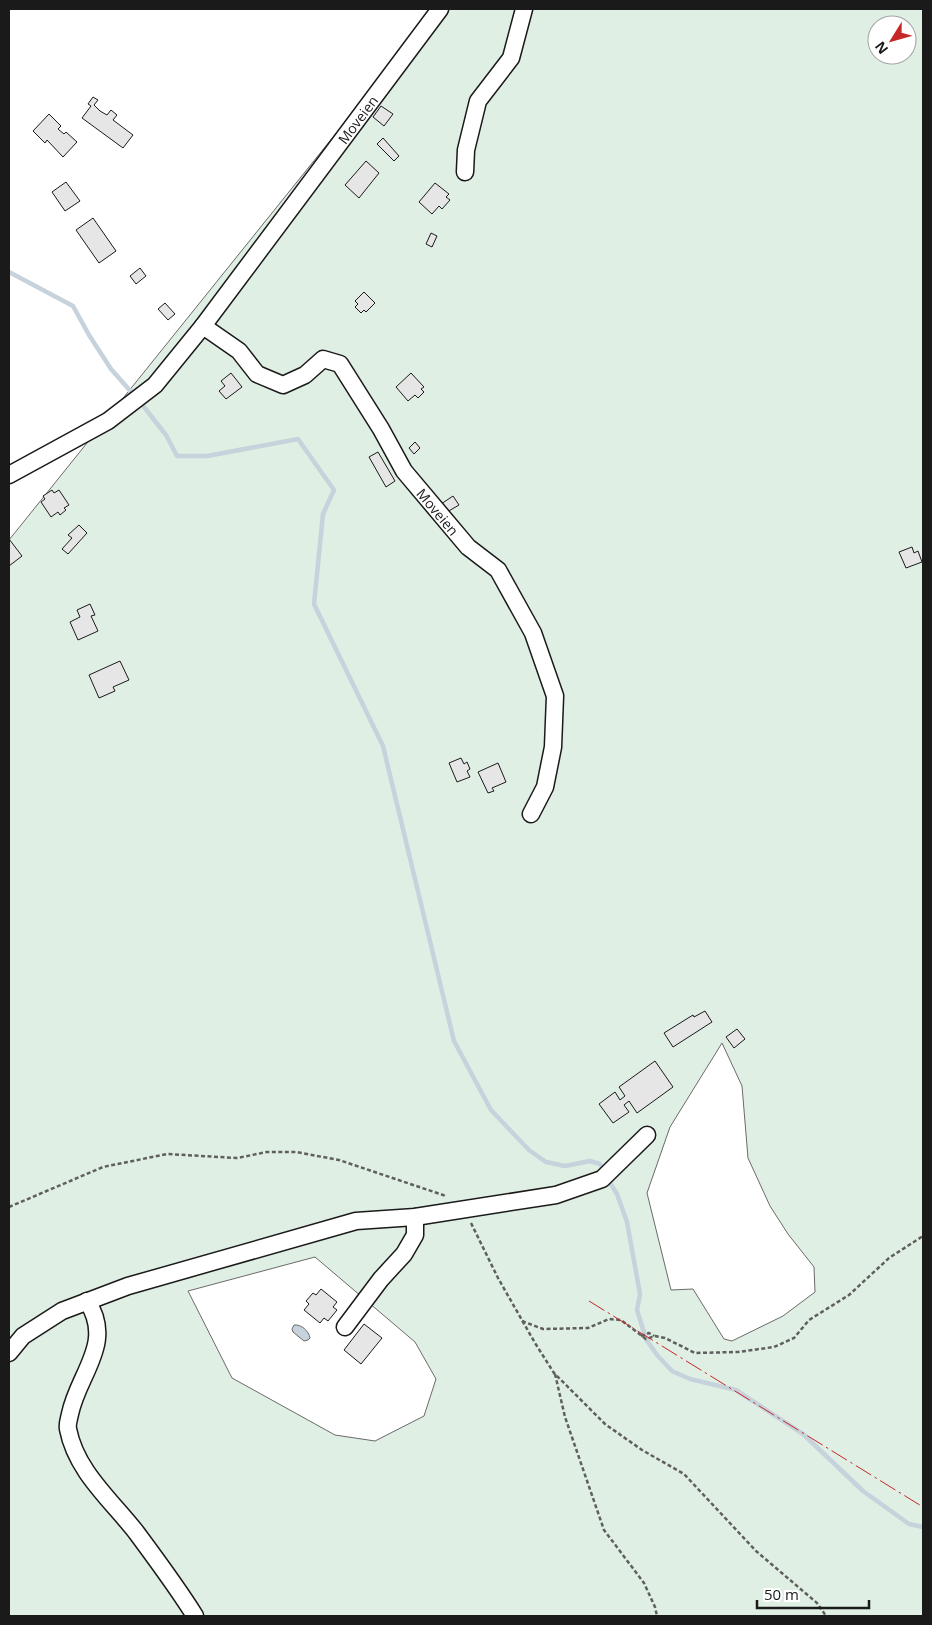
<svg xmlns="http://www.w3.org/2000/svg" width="932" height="1625" font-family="'Open Sans',sans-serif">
	<rect width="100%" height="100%" fill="#fff"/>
	<path fill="#e0efe3" stroke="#6a6a6a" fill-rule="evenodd" d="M436 9H923V1616H9V540ZM877 25H907V55H877ZM722 1043 742 1086 748 1158 770 1206 788 1234 814 1267 815 1292 783 1316 732 1341 724 1339 693 1289 671 1290 647 1193 670 1127ZM315 1257 415 1342 436 1379 424 1416 375 1441 335 1435 232 1378 188 1291Z"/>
	<path fill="#c6d2dc" stroke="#6a6a6a" d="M294 1325C301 1324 309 1331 310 1338L308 1340 304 1341 293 1332 292 1329Z"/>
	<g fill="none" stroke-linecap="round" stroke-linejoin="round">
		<g stroke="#c6d2dc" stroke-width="4.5">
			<path d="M9 272 73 306 89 335 111 369 133 394"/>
			<path d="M144 407 166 435 177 456H207L298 439 334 490 323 514 314 604 383 746 454 1041 491 1110 529 1150 546 1162 565 1166 590 1161 600 1164 604 1171"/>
			<path d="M607 1178 617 1194 627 1222 640 1294 637 1310 646 1339 657 1355 672 1371 690 1379 736 1390 803 1434 863 1491 909 1524 923 1527"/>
		</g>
	</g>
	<g fill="#e6e6e6" stroke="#1a1a1a">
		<path d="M93 97 98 100 94 105 100 111 107 115 111 110 117 115 113 120 133 135 123 148 82 118 91 106 88 104Z"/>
		<path d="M381 106 393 114 384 126 373 117Z"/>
		<path d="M49 114 61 126 58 129 64 134 66 132 77 142 63 157 47 140 45 143 33 131Z"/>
		<path d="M383 138 399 156 394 161 377 144Z"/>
		<path d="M366 161 379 173 359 198 345 185Z"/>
		<path d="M66 182 80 201 65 211 52 192Z"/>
		<path d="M435 183 449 194 446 197 450 200 442 209 439 206 432 214 419 202Z"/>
		<path d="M93 218 116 251 99 263 76 230Z"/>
		<path d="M431 233 437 236 432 247 426 244Z"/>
		<path d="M140 268 146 276 136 284 130 276Z"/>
		<path d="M364 292 375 303 366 312 364 310 361 313 355 307 358 304 355 301Z"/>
		<path d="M165 303 175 314 168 320 158 309Z"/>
		<path d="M231 373 242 387 226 399 219 391 225 386 221 381Z"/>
		<path d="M411 373 424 387 421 389 424 392 418 398 415 395 408 401 396 387Z"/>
		<path d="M415 442 420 448 414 454 409 448Z"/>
		<path d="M378 452 395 481 386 487 369 457Z"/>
		<path d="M52 490 54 493 59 490 69 505 64 508 66 510 60 515 58 512 51 517 41 502 45 499 43 496Z"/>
		<path d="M453 496 459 505 447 512 441 504Z"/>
		<path d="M79 525 87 533 68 554 62 549 72 538 68 535Z"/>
		<path d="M9 539 22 556 9 566Z"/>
		<path d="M912 547 914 553 918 551 922 562 906 568 899 552Z"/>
		<path d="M90 604 95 615 91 616 98 631 78 640 70 622 80 617 77 610Z"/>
		<path d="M120 661 129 680 113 687 115 691 99 698 89 675Z"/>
		<path d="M461 758 464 764 467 762 470 769 467 771 470 777 457 782 449 763Z"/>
		<path d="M498 763 506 782 492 788 494 791 488 793 478 772Z"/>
		<path d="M705 1011 712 1022 673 1047 664 1033 693 1015 694 1017Z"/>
		<path d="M737 1029 745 1039 734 1048 726 1037Z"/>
		<path d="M655 1061 673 1087 637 1113 629 1101 624 1105 629 1112 613 1123 599 1104 615 1092 620 1100 625 1096 619 1087Z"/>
		<path d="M321 1289 337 1302 333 1307 337 1310 328 1321 324 1318 320 1323 304 1310 309 1304 306 1301 313 1293 316 1295Z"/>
		<path d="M364 1324 382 1338 361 1364 344 1350Z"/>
	</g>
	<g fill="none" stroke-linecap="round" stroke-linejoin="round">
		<defs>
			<g id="minor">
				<path d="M465 172 466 150 478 101 511 58 524 9"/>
				<path id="s1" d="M203 326 239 351 257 374 283 385 305 375 323 359 340 364 381 429 404 471 468 547 498 570 533 633 555 696 553 747 545 787 531 814"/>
				<path id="s2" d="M9 475 108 421 155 385 203 326 440 9"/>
				<path d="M87 1301C115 1343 78 1374 70 1414 69 1419 67 1424 68 1429 76 1471 111 1500 136 1532 156 1559 177 1587 195 1616"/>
				<path d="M345 1327 381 1279 404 1254 415 1235V1217"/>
				<path d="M9 1353 23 1336 62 1311 128 1286 356 1221 415 1217 556 1195 602 1179 647 1135"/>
			</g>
		</defs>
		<use href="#minor" stroke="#1a1a1a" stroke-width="19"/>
		<g stroke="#5f5f5f" stroke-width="2.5" stroke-dasharray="4 2.5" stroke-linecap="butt">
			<path d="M9 1207 103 1167 167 1154 237 1158 267 1152H296L339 1160 446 1196"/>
			<path d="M471 1223 498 1278 535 1343 554 1373 605 1424 642 1450 684 1474 756 1551 817 1603 826 1616"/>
			<path d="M522 1321 543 1329 588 1328 609 1319 621 1320 646 1339 655 1336 665 1338 695 1353 738 1352 774 1347 794 1338 809 1320 849 1295 889 1258 923 1236"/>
			<path d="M641 1336 649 1333 654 1336"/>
			<path d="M555 1374 565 1417 604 1530 644 1583 655 1607 657 1616"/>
		</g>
		<use href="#minor" stroke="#fff" stroke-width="16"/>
		<path stroke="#c62828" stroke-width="1" stroke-dasharray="18 4 2.5 4" stroke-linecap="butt" d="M589 1301 923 1507"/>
	</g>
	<g text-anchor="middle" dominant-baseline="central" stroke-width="4" stroke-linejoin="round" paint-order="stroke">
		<g font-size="14" fill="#1a1a1a" stroke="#fff">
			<text stroke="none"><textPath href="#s2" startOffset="506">Moveien</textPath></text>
			<text stroke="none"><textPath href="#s1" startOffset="345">Moveien</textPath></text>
		</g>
	</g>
	<rect width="932" height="1625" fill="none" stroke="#1a1a1a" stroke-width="20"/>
	<g transform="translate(892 40) rotate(233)"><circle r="24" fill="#ffffff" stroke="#a3a3a3"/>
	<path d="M0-4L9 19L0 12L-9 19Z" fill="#c62828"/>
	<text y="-8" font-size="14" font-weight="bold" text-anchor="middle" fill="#1a1a1a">N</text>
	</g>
	<path d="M757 1600v8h112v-8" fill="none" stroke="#1a1a1a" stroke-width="2.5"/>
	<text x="764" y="1600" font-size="15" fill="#1a1a1a" stroke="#ffffff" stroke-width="4" paint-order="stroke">50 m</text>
</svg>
